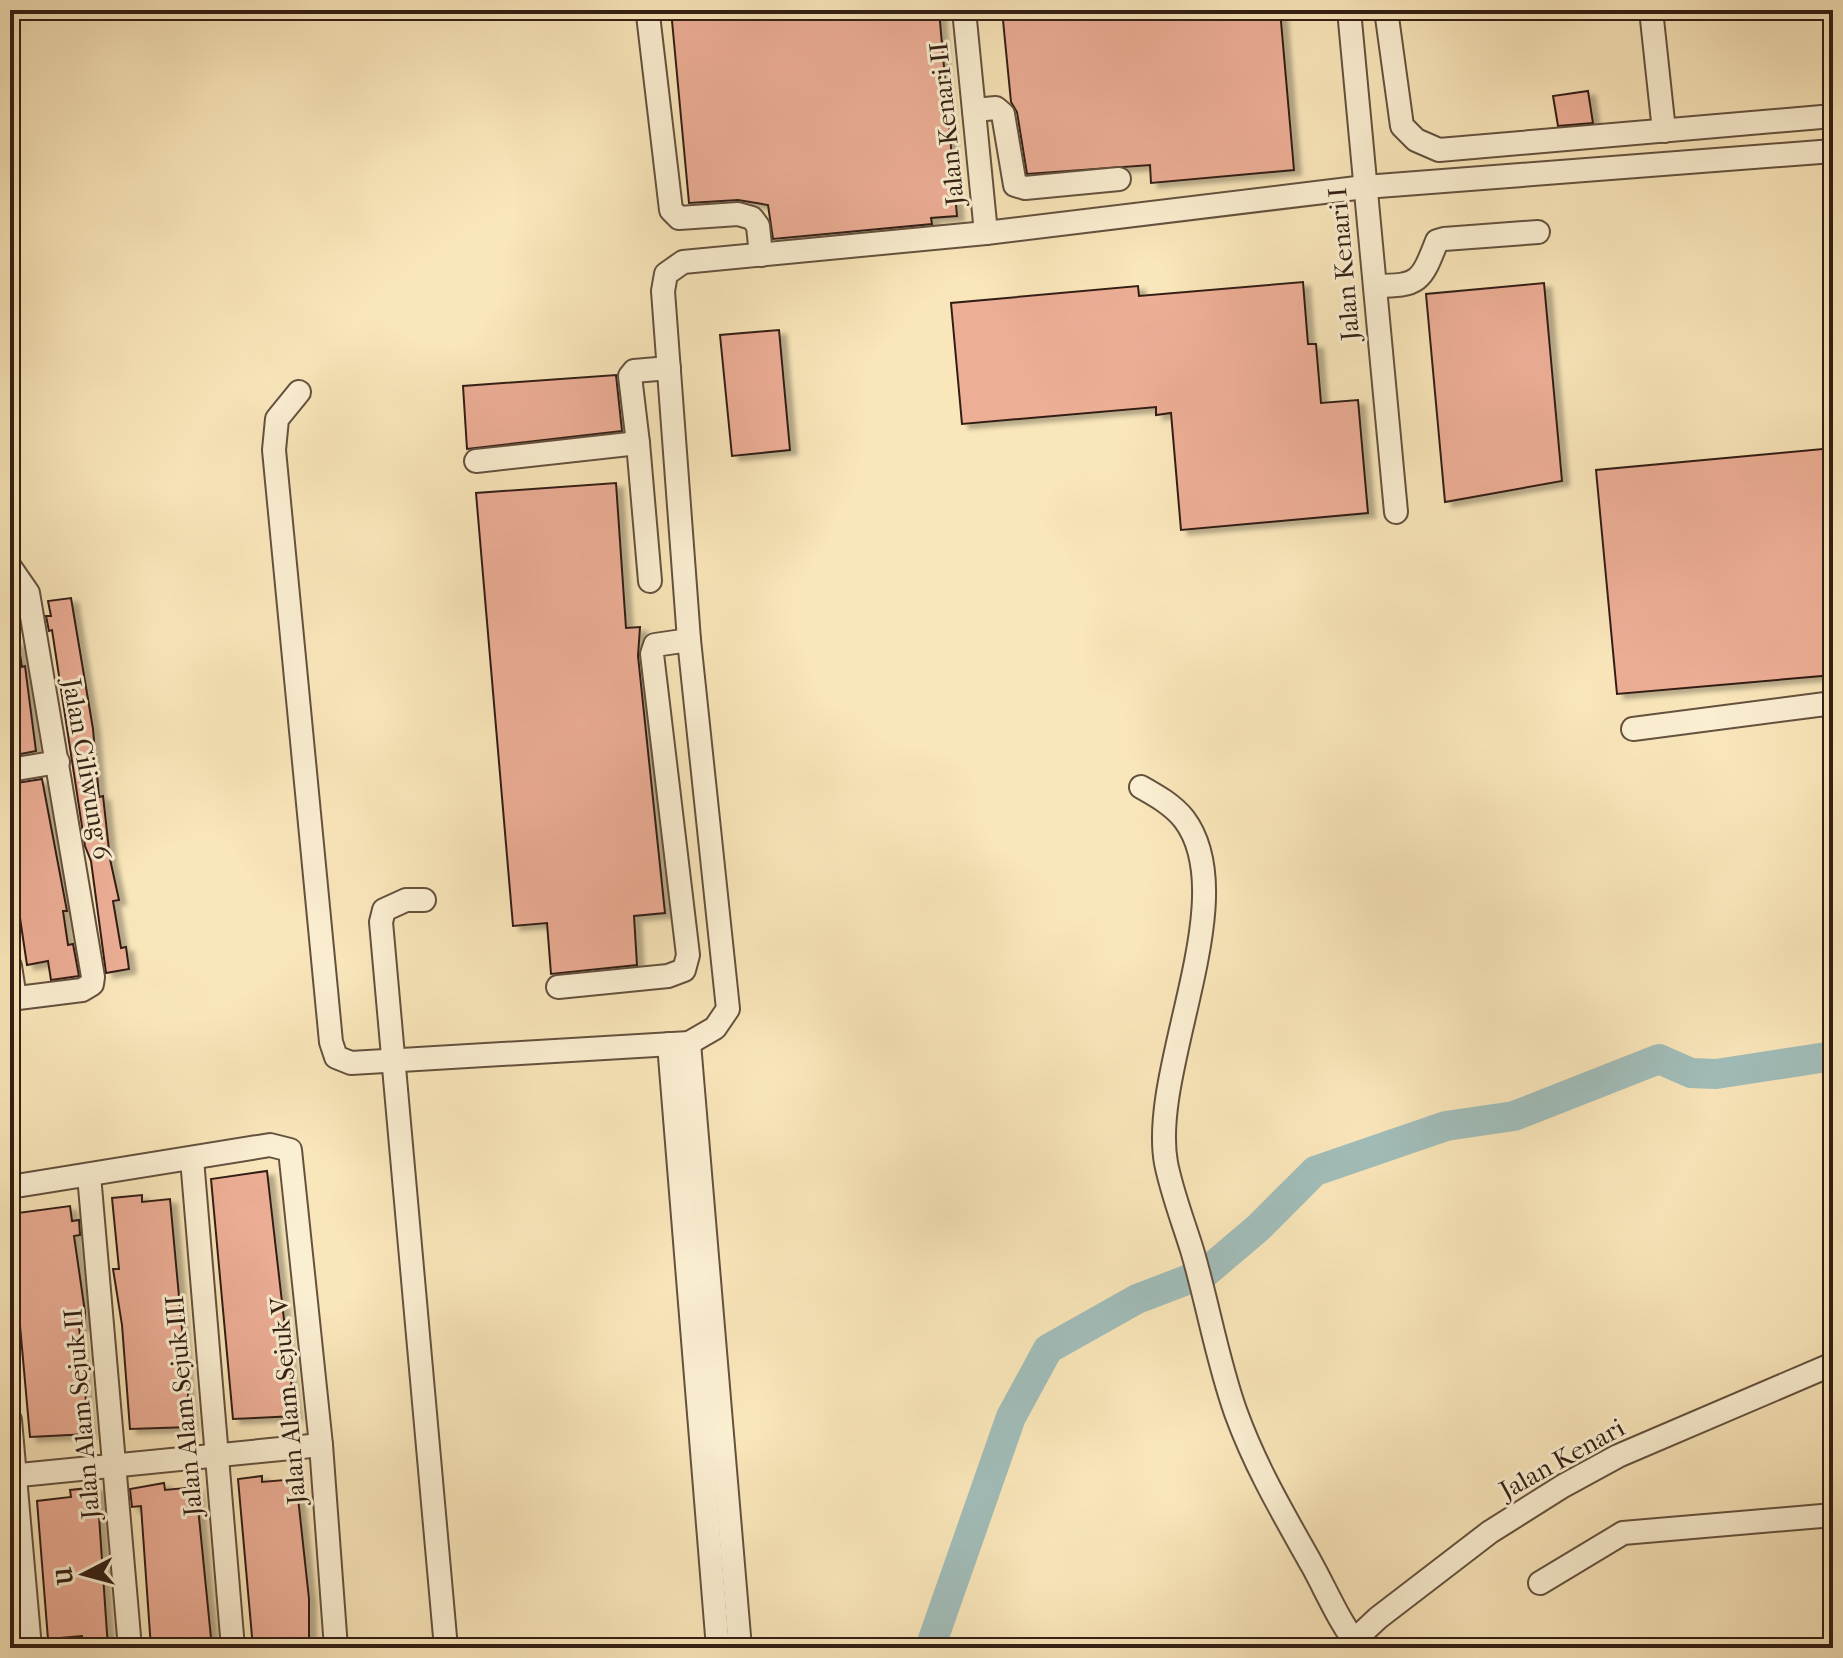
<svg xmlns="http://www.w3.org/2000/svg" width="1843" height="1658" font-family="'IM FELL French Canon',serif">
	<defs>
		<filter id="shadow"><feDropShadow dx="7" dy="4.5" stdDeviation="2" flood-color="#0004"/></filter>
	</defs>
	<rect width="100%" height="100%" fill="#f9e6ba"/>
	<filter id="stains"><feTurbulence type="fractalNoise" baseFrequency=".0025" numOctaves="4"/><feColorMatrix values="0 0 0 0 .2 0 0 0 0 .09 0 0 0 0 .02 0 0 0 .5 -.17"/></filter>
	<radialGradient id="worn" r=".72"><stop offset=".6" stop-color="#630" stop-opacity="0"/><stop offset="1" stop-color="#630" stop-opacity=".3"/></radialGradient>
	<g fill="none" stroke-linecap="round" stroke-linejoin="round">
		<path stroke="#a1bdb9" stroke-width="30" d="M930 1648 1011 1417 1048 1349 1137 1299 1205 1273 1258 1228 1315 1171 1446 1126 1514 1116 1659 1059 1691 1073 1716 1074 1833 1056"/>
	</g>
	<g fill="#edae96" stroke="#331f14" stroke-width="2" filter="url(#shadow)">
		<path d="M671 10H939L957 216 931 218 932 224 773 239 768 205 738 200 689 203Z"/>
		<path d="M1002 10H1280L1294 170 1151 183 1150 165 1027 174 1017 112 1011 102Z"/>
		<path d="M1588 91 1593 123 1558 126 1553 96Z"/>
		<path d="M1303 282 1308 344H1316L1321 403 1358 400 1368 513 1181 530 1171 413 1156 415V407L962 424 951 303 1138 286 1139 296Z"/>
		<path d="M1544 283 1562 481 1445 502 1426 294Z"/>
		<path d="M779 330 790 450 732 456 720 335Z"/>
		<path d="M616 375 622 431 467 449 463 386Z"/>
		<path d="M1833 448V675L1617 694 1596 470Z"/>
		<path d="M616 483 626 628 640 627 638 656 665 913 634 916 637 965 551 974 547 923 513 926 476 493Z"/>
		<path d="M71 598 93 729 99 797 103 796 110 859 119 900 113 901 121 948 126 947 129 969 106 973 91 861 85 846 52 630 49 631 46 616H51L48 601Z"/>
		<path d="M10 642H18L22 667 25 666 36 751 10 756Z"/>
		<path d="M42 779 67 911H63L68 945 73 944 79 976 51 980 48 961 27 965 10 851V784Z"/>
		<path d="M267 1171 295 1416 233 1419 211 1179Z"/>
		<path d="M142 1195V1202L170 1199 191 1427 130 1429 122 1325 113 1269H119L112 1198Z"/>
		<path d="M70 1206 72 1221 79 1220 80 1235 74 1236 85 1312 84 1326H79L89 1434 30 1437 10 1214Z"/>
		<path d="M262 1476V1482L296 1479 309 1599V1648H253L238 1479Z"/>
		<path d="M164 1483 165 1490 196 1487 212 1648H151L141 1506 132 1507 130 1489Z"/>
		<path d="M97 1487 108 1648H83L82 1636 48 1639 37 1501 71 1497 70 1490Z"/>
	</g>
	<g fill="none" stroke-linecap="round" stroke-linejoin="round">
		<defs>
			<g id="minor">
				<path d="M964 10 986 233"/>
				<path d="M1349 10 1396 512"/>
				<path d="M1386 10 1402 126 1416 140 1439 150 1833 116"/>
				<path d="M1651 10 1664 131"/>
				<path d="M648 15 671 210 679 218 738 214 752 218 758 226 761 255"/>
				<path d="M974 110 996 108 1003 114 1015 185 1025 188 1119 179"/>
				<path d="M1375 286C1419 286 1421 282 1437 241L1444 239 1538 232"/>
				<path d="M299 392 277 419 274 450 331 1042 336 1057 351 1063 689 1043 715 1028 728 1009 689 640 663 291 666 274 683 262 986 233 1365 187 1833 151"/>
				<path d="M638 443 630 376 634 371 669 368"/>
				<path d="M476 461 638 443 650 581"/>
				<path d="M10 567 28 593 93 977 92 984 82 990 10 999"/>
				<path d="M1633 729 1833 703"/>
				<path d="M10 770 58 762"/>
				<path d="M1141 787C1157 796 1173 805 1184 819 1244 898 1149 1069 1166 1163 1172 1193 1183 1221 1192 1250 1208 1304 1217 1360 1236 1413 1256 1468 1284 1515 1312 1565 1327 1592 1340 1624 1360 1648"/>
				<path d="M424 900H406L384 910 381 922 446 1648"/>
				<path d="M10 966 15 998"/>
				<path d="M558 987 668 976 684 970 688 955 652 654 655 645 689 640"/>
				<path d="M689 1043 740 1648"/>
				<path d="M669 1044 718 1648"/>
				<path d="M192 1159 233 1648"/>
				<path d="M89 1175 130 1648"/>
				<path d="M10 1187 270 1145 290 1150 321 1445 336 1648"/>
				<path d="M10 1420 30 1648"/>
				<path d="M10 1476 321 1445"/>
				<path d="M1540 1583 1623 1533 1833 1515"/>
				<path d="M1346 1648 1378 1618 1490 1532 1563 1486 1618 1456 1833 1364"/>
			</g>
		</defs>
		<use href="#minor" stroke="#64513e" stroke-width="26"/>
		<use href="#minor" stroke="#fbefd2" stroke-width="22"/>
	</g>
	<g text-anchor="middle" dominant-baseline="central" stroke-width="6" stroke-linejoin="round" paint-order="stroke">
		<g font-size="26" fill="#331f14" stroke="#fbefd2">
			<text transform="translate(947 124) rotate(-96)">Jalan Kenari II</text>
			<text transform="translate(1344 264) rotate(-95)">Jalan Kenari I</text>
			<text transform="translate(87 769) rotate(80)">Jalan Ciliwung 6</text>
			<text transform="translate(288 1401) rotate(-95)">Jalan Alam Sejuk V</text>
			<text transform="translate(184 1406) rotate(-95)">Jalan Alam Sejuk III</text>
			<text transform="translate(82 1414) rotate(-95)">Jalan Alam Sejuk II</text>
			<text transform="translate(1562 1459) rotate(-29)">Jalan Kenari</text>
		</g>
	</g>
	<rect width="1843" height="1658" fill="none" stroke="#f9e6ba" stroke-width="40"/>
	<rect x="12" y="12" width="1819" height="1634" fill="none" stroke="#331f14" stroke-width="4"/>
	<rect x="20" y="20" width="1803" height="1618" fill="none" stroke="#331f14" stroke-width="2"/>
	<g transform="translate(84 1574) rotate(264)" stroke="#fbefd2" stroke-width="6" paint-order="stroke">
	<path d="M0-6L14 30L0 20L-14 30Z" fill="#331f14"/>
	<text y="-12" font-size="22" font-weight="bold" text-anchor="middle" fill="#331f14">U</text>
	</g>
	<rect width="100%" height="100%" filter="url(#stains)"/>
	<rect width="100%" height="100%" fill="url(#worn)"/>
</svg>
